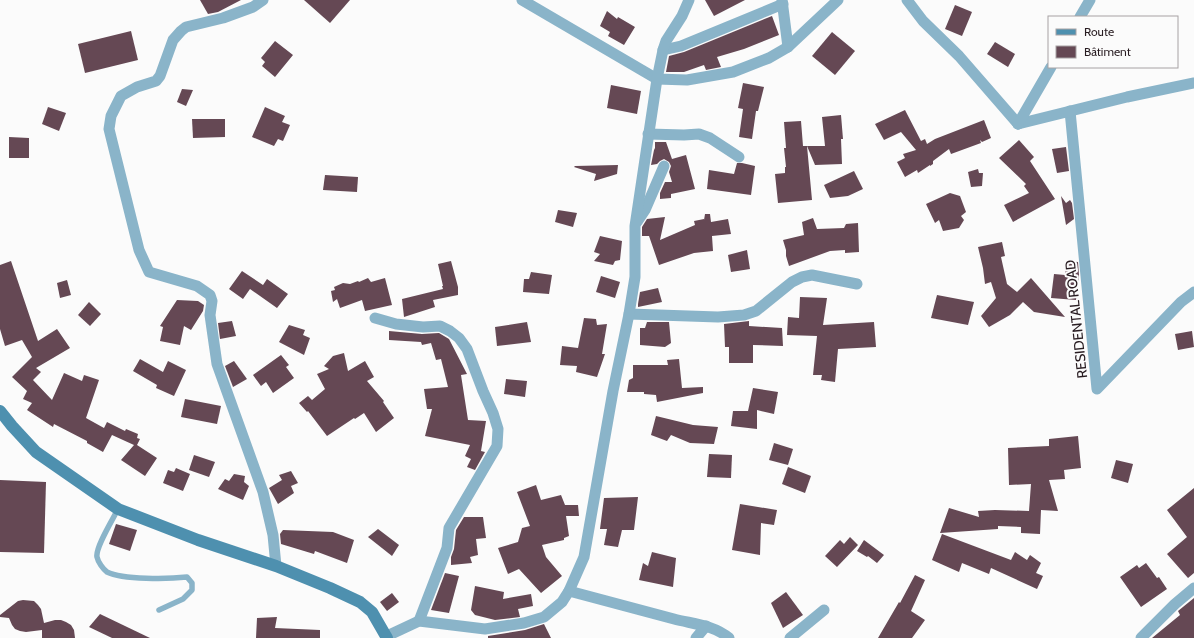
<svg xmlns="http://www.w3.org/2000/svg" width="1194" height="638" font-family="Cabin,sans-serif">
	<rect width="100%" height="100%" fill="#fbfbfb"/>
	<g fill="#654854">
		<path d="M200 0H241L218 12 208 14Z"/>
		<path d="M304 0H350L330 23Z"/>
		<path d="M705 0H745L714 16Z"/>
		<path d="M955 5 972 12 962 36 945 29Z"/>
		<path d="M607 11 617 19 618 17 635 27 624 45 608 36 610 32 600 26Z"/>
		<path d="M772 16 779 35 744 49 717 57 721 67 706 70 704 65 684 72H666L669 56 684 52Z"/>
		<path d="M131 31 138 60 85 73 78 44Z"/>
		<path d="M832 32 855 51 835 75 812 56Z"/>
		<path d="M275 41 293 55 275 77 262 66 265 62 261 58Z"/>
		<path d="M995 42 1015 54 1008 67 987 54Z"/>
		<path d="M743 83 764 87 758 111H756L752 139 739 137 743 109 738 108Z"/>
		<path d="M611 85 641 91 637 114 607 108Z"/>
		<path d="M182 89 193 90 186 106 177 102Z"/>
		<path d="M48 107 66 113 59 131 42 124Z"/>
		<path d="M265 107 285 116 282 122 290 125 283 141 278 139 274 146 252 137Z"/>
		<path d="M905 110 921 141 925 139 927 144 935 139 984 120 991 138 982 142 980 140 981 143 951 154 949 149 933 161V164L930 166V165L918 173 917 170 905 177 897 162 905 158 903 154 916 150 901 132 884 140 875 124Z"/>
		<path d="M841 115 843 139H841L842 164 815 165 807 146H825L822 117Z"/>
		<path d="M192 119H225V137L193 138Z"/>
		<path d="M801 121 803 146H807L812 200 778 203 775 174 785 173V167H786L784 148H786L784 122Z"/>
		<path d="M9 137 29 138V158H9Z"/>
		<path d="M1019 140 1034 157 1030 161 1055 199 1013 222 1004 205 1029 193 1024 186 1026 184 999 158Z"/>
		<path d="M655 142H666L672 159 686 155 695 189 671 194V198L660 199V193L665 182H672L669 172 671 166 669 162 664 159 660 161 657 164 651 165 654 150 655 148Z"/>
		<path d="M1066 147 1069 171 1057 173 1052 149Z"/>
		<path d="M737 163H742L755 166 751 195 707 189 709 170 734 174Z"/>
		<path d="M618 165 617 174 594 181 596 174 574 167 575 166Z"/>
		<path d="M978 169 979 173H983L982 186 971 187 968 172Z"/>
		<path d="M854 171 863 189 848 196 830 198 824 185Z"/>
		<path d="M325 175 358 177 357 192 323 190Z"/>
		<path d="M950 193 960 196 966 212 961 216 964 220 959 228 943 231 939 220 935 223 926 204Z"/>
		<path d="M1061 196 1066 203 1070 200 1072 203 1074 219 1066 225Z"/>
		<path d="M558 210 577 213 573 227 555 222Z"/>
		<path d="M705 214H710L711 222 728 219 731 234 712 236 713 251 694 253 659 265 649 236H642V227L647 219 665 217 660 240 695 225 694 221 704 219V220Z"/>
		<path d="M813 218 817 229 844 228 846 224 858 223 859 252 845 253V250L830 251 789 266 786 256V250L783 240 804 235 802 222Z"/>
		<path d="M600 236 622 241 620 260 615 261 613 265 594 261 600 254 594 252Z"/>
		<path d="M1002 242 1005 256 1001 257 1007 284 1017 292 1031 278 1065 317 1034 312 1023 302 1010 315 989 327 981 316 996 298 991 282 985 284 983 268 978 247Z"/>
		<path d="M747 250 750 269 731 272 728 255Z"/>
		<path d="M11 261 38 341 57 329 70 348 36 368 41 372 33 380 52 400 64 373 82 381 84 375 99 380 86 418 104 428 107 422 125 431 126 429 138 434 137 438 140 439 137 445 157 458 145 476 121 460 134 445 112 435 103 452 87 443V441L54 424 53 427 27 410 32 403 23 399 27 391 12 377 32 357 22 340 5 346 0 329V265Z"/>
		<path d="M451 261 458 287V295L433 300 435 307 404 317 402 299 443 289 442 286H443L438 264Z"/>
		<path d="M1066 261 1078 262 1079 275 1076 300 1051 298 1054 274 1065 275Z"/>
		<path d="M242 271 263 285 267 279 288 294 277 308 250 289 243 299 229 289Z"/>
		<path d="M531 272 552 275 549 294 523 292 524 279H529Z"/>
		<path d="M601 276 620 282 615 298 596 292Z"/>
		<path d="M368 278 371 282 385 278 392 305 365 311 362 300 340 308 337 299 333 302 331 291 335 290 334 287 343 283 350 284 358 281 359 282Z"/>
		<path d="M67 280 71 295 60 298 57 283Z"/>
		<path d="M658 288 662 302 638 307V304L640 292Z"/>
		<path d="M937 295 974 302 968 325 931 318Z"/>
		<path d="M800 297 827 298 823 325 874 322 876 347 838 349 835 382 821 380 822 375H813L817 336 787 335 788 317 799 318Z"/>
		<path d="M177 300 198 301 204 305 203 311 191 330 184 326 180 345 160 341 163 327 160 326Z"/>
		<path d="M89 302 101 314 90 326 78 315Z"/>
		<path d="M584 318 596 319 597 325 607 324 602 354H605L597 377 576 372 577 366 560 365 562 346 578 348Z"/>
		<path d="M232 321 236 336 220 339 218 323Z"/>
		<path d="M749 321V326L782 328 783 346 753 345V363H729V347H725L724 324Z"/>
		<path d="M527 322 531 342 497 346 495 327Z"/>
		<path d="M647 322H669L671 343 665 347 640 345V328H645Z"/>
		<path d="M289 325 305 330 303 335 310 338 304 355 279 342Z"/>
		<path d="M389 331 422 334 439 333 449 339 467 374 461 375 468 420 486 421 481 451 485 452 475 470 467 467 471 459 465 456 470 445 425 436 432 409H427L424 389 448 387 441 359 436 360 431 343 422 345 421 342 389 340Z"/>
		<path d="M1192 331 1194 347 1178 350 1175 334Z"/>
		<path d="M344 353 348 371 365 361 374 377 367 381 384 401 383 402 394 418 376 432 364 413 355 419 354 418 327 436 308 411 307 412 299 403 308 396 312 400 325 389 317 374 329 369 324 366 333 356Z"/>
		<path d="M281 355 289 365 286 367 294 378 273 393 266 382 261 386 253 375Z"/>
		<path d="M140 359 163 372 168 361 186 370 174 396 156 388 157 385 133 371Z"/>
		<path d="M679 359 682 388 703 387V393L657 402 656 395 644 394V392H627L629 380 633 378V365H668L667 360Z"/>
		<path d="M234 361 247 379 233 387 225 366Z"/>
		<path d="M506 379 527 381 525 397 504 394Z"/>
		<path d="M753 388 778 392 774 414 757 410V429L731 426 733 411H748Z"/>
		<path d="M185 399 221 406 217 424 181 417Z"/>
		<path d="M656 416 693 425 718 427 714 444 690 443 671 435 667 441 651 435Z"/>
		<path d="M1078 436 1081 468 1064 470 1065 479 1049 480 1058 511 1041 510 1040 534 1021 533V527L998 526V529L940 533 949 508 979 517 978 511 995 510 1029 511 1031 484 1009 485 1008 448 1049 446V439Z"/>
		<path d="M774 443 793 449 788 465 769 460Z"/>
		<path d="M709 454 732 455 731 478 707 477Z"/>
		<path d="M194 455 215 462 209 477 189 470Z"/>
		<path d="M1116 460 1133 464 1128 483 1111 478Z"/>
		<path d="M788 467 811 476 805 493 782 484Z"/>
		<path d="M176 468 190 474 183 491 163 483 168 470 174 472Z"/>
		<path d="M291 471 298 483 291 486 294 493 278 504 269 488 282 480 279 475Z"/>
		<path d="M234 474 245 476 244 482 249 486 243 500 218 489 225 479 229 481Z"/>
		<path d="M0 480 46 482 44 553 0 552Z"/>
		<path d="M536 485 541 500 561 495 565 505H578L579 516H566L569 536 564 538V540L542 545 546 557 562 576 541 593 519 569 508 574 498 548 518 542 522 528 530 526 517 492Z"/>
		<path d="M1194 488V573L1188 578 1167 554 1187 537 1167 510Z"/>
		<path d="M638 497 634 530H622L618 547 604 545 607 529H600L604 498Z"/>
		<path d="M740 504 777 510 774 525 761 523 760 555 732 550Z"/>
		<path d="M464 517H483L486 538 476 539 478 555 470 557 472 563 451 565V557L454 549 456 530Z"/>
		<path d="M116 524 137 530 130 551 109 544Z"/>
		<path d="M378 529 399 545 392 556 368 537Z"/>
		<path d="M283 530 333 532 354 540 347 563 315 551 314 554 281 544 280 534Z"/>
		<path d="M942 534 1011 560 1015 552 1027 560 1030 555 1041 563 1036 573 1043 576 1037 589 991 568 989 574 962 563 959 572 932 560Z"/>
		<path d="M850 537 858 545 837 567 825 556 840 540 844 544Z"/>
		<path d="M864 540 884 555 877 563 868 556 867 557 857 551Z"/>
		<path d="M652 552 676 558 673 587 639 580 643 563 648 566Z"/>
		<path d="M1146 563 1157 578 1159 577 1167 589 1141 607 1120 577 1137 565 1139 568Z"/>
		<path d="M445 573 459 576 449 613 431 610Z"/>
		<path d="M915 575 925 580 911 611 925 620 912 638H878L899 602 900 603Z"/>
		<path d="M475 586 504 592 503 599 531 594 533 606 518 609 520 617 495 620 475 615 471 610Z"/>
		<path d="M786 592 803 615 783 628 771 603Z"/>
		<path d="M392 593 399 602 387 611 380 602Z"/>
		<path d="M1194 598V638H1152L1180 615 1178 611Z"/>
		<path d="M23 600 34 601 38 605 41 609 44 623 55 620H61L66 622 71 625 74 630 75 638H42V630L26 632 20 631 15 629 12 625 9 618 0 617V615L18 601Z"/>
		<path d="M100 614 150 638H112L89 627Z"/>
		<path d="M277 617 275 628 320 630V638H256L257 618Z"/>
		<path d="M544 624 551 638H488V636L525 630Z"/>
	</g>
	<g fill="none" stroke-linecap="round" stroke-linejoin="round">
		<path stroke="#8ab4c9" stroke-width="5.5" d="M118 509C113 519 95 548 97 557 98 562 103 569 107 572 123 580 169 579 187 577L192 583V590L183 599 159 610"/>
		<g stroke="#8ab4c9" stroke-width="11">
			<path d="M263 0 253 7 223 18 186 27 181 31 173 40 160 76 156 81 137 87 121 96 111 116 109 129 139 250 149 272 197 286 210 295 212 301 210 315 217 364 263 492 273 535 276 566"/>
			<path d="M522 0 657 79 687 80 733 72 769 58 788 47 838 0"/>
			<path d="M782 0 788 47"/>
			<path d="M907 0 923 21 959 56 1018 124"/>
			<path d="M1080 17 1090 0"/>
			<path d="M663 50 681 46 783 4"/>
			<path d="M1070 111 1097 389 1181 302 1194 292"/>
			<path d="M1018 124 1127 97 1194 83"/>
			<path d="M1018 124 1051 67"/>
			<path d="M648 134 684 135 699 134 710 138 739 157"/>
			<path d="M637 222 645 210 664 166"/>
			<path d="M629 314 718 317 744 315 756 311 792 282 802 277 812 275 857 284"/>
			<path d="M375 318 396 324 423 327 440 326 450 331 459 338 467 349 483 391 493 413 498 429 497 446 449 528 447 548 419 621"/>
			<path d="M569 591C604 600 639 610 674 619 693 624 714 625 729 638"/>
			<path d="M387 636 419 621 485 629 524 623 544 617 562 602 569 591 584 557 613 391 629 314 635 277V226L657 79 663 50 666 41 682 16 689 0"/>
			<path d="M696 638 706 626"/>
			<path d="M790 638 824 610"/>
			<path d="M1141 638 1175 604 1194 588"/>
		</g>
		<path stroke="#4e90af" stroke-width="12" d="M0 411 12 426 36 452 118 509 198 540 276 566 330 588 360 602 372 612 387 638"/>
	</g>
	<g text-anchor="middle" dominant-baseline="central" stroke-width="4" stroke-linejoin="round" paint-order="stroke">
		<g font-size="14" fill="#281c21" stroke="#fbfbfb">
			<text transform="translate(1076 319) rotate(-96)">RESIDENTAL ROAD</text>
		</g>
	</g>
	<rect x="1048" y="16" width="130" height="52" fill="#fbfbfb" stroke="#a7a2a4"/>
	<rect x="1056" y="29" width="20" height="6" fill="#4e90af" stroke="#a7a2a4"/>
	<text x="1084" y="36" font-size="12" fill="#281c21">Route</text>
	<rect x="1056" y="46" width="20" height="12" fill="#654854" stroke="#a7a2a4"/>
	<text x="1084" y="56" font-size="12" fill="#281c21">Bâtiment</text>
</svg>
